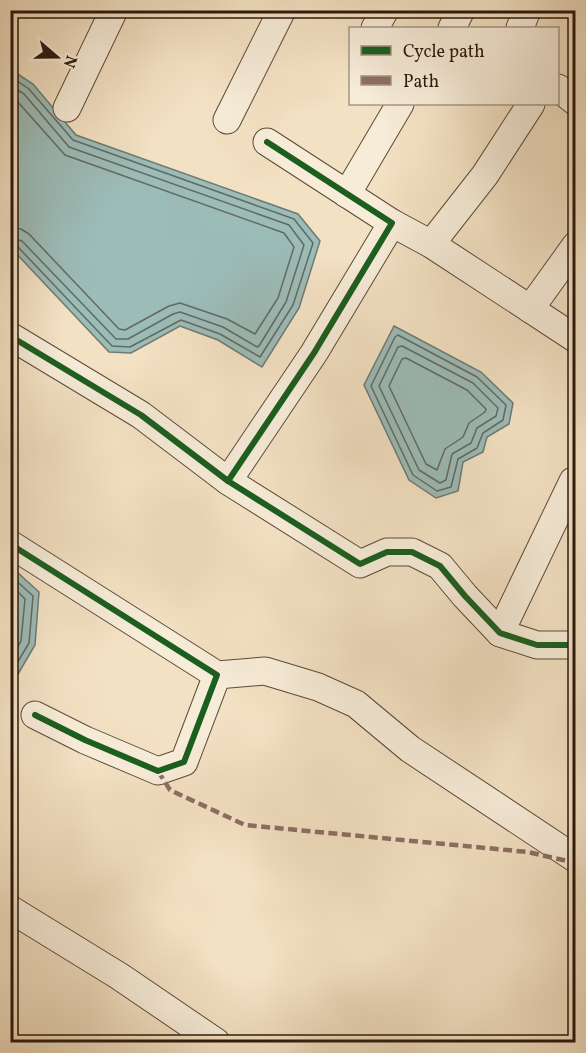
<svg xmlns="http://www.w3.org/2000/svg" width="586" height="1053" font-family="Vollkorn,serif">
	<rect width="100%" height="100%" fill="#f3e1c3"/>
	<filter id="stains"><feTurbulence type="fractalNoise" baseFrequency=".00333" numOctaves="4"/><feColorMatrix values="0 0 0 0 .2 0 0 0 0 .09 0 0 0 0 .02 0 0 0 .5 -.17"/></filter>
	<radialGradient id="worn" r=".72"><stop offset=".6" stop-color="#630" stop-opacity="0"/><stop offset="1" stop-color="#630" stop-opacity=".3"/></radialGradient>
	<g fill="#9cbcb8" stroke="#6e7a73" stroke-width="1.5">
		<path d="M10 69 33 84 76 135 298 214 320 241 299 308 262 367 218 340 180 326 131 353 109 352 11 248Z"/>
		<path d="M394 326 481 372 513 403 509 424 487 437 483 452 463 462 458 491 436 498 409 480 364 385Z"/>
		<path d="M11 568 16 571 39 592 35 645 11 686 17 718 11 723Z"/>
	</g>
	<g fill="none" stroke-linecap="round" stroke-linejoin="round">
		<g stroke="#636a62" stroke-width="1.5">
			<path d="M10 76 29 89 73 140 294 219 313 243 293 305 260 357 220 334 181 320 130 347 112 346 17 246 10 244"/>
			<path d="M10 85 24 94 69 147 289 225 304 245 286 302 259 346 257 347 223 327 180 312 173 314 128 339H116L22 241 10 237"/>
			<path d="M10 96 17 101 65 155 284 233 294 247 278 298 255 334 227 319 180 303 169 306 125 330 119 329 29 234 21 229 10 228"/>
			<path d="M398 335 477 377 506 405 503 420 483 433 477 448 458 459 451 487 437 491 413 475 371 386 395 337Z"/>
			<path d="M402 346 473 383 498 408 496 416 477 428 471 443 452 454 446 480 440 483 419 470 379 386 398 347Z"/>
			<path d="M406 358 467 390 486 409 485 412 469 423 463 437 445 449 437 470 426 464 389 386 402 359Z"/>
			<path d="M10 575 33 596 29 643 10 675"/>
			<path d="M10 584 25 599 21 641 10 660"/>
		</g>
		<defs>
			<g id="minor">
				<path d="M375 28 385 10"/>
				<path d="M452 28 461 10"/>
				<path d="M520 28 527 10"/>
				<path d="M558 88 576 102"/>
				<path d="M67 108 114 10"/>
				<path d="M227 120 282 10"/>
				<path d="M347 194 400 104"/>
				<path d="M392 223 431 244 576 339"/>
				<path d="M431 244 485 175 531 104"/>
				<path d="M530 309 576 245"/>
				<path d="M10 336 141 415 228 481 360 564 387 552H412L440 566 465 596 500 633 537 645H576"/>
				<path d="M228 481 314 353 392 223 267 142"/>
				<path d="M10 544 217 675 184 762 158 771 85 740 35 715"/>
				<path d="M500 633 573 481"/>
				<path d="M217 675 265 671 318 687 356 704 410 749 576 859"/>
				<path d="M10 909 119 976 216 1042"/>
			</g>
		</defs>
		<use href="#minor" stroke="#5c4a3a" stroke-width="29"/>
		<use href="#minor" stroke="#f7ecd8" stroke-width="27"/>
		<path stroke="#8d6e63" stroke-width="4.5" stroke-dasharray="9 4.5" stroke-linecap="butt" d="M158 771 170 790 245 825 528 852 576 863"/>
		<defs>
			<g id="cycleway">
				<path d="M10 336 141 415 228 481 360 564 387 552H412L440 566 465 596 500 633 537 645H576"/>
				<path d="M228 481 314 353 392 223 267 142"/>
				<path d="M10 544 217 675 184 762 158 771 85 740 35 715"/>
			</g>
		</defs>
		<use href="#cycleway" stroke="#f7ecd8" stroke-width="10"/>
		<use href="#cycleway" stroke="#1b5e20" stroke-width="6"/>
	</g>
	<rect width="586" height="1053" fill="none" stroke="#f3e1c3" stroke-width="36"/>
	<rect x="12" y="12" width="562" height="1029" fill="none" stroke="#2a180c" stroke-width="3"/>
	<rect x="18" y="18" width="550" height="1017" fill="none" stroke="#2a180c" stroke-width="1.5"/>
	<rect x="349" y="27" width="210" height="78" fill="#f7ecd8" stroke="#a59786" stroke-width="1.5"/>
	<rect x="361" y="46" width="30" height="9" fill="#1b5e20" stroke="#a59786" stroke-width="1.5"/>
	<text x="403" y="57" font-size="18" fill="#2a180c">Cycle path</text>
	<rect x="361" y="76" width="30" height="9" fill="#8d6e63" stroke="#a59786" stroke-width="1.5"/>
	<text x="403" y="87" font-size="18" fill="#2a180c">Path</text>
	<g transform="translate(57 57) rotate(110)" stroke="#f7ecd8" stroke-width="4.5" paint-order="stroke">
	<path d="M0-4.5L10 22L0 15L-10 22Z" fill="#2a180c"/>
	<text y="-9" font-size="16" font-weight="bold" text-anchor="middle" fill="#2a180c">N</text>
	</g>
	<rect width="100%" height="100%" filter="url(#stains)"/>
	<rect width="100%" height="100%" fill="url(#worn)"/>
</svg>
